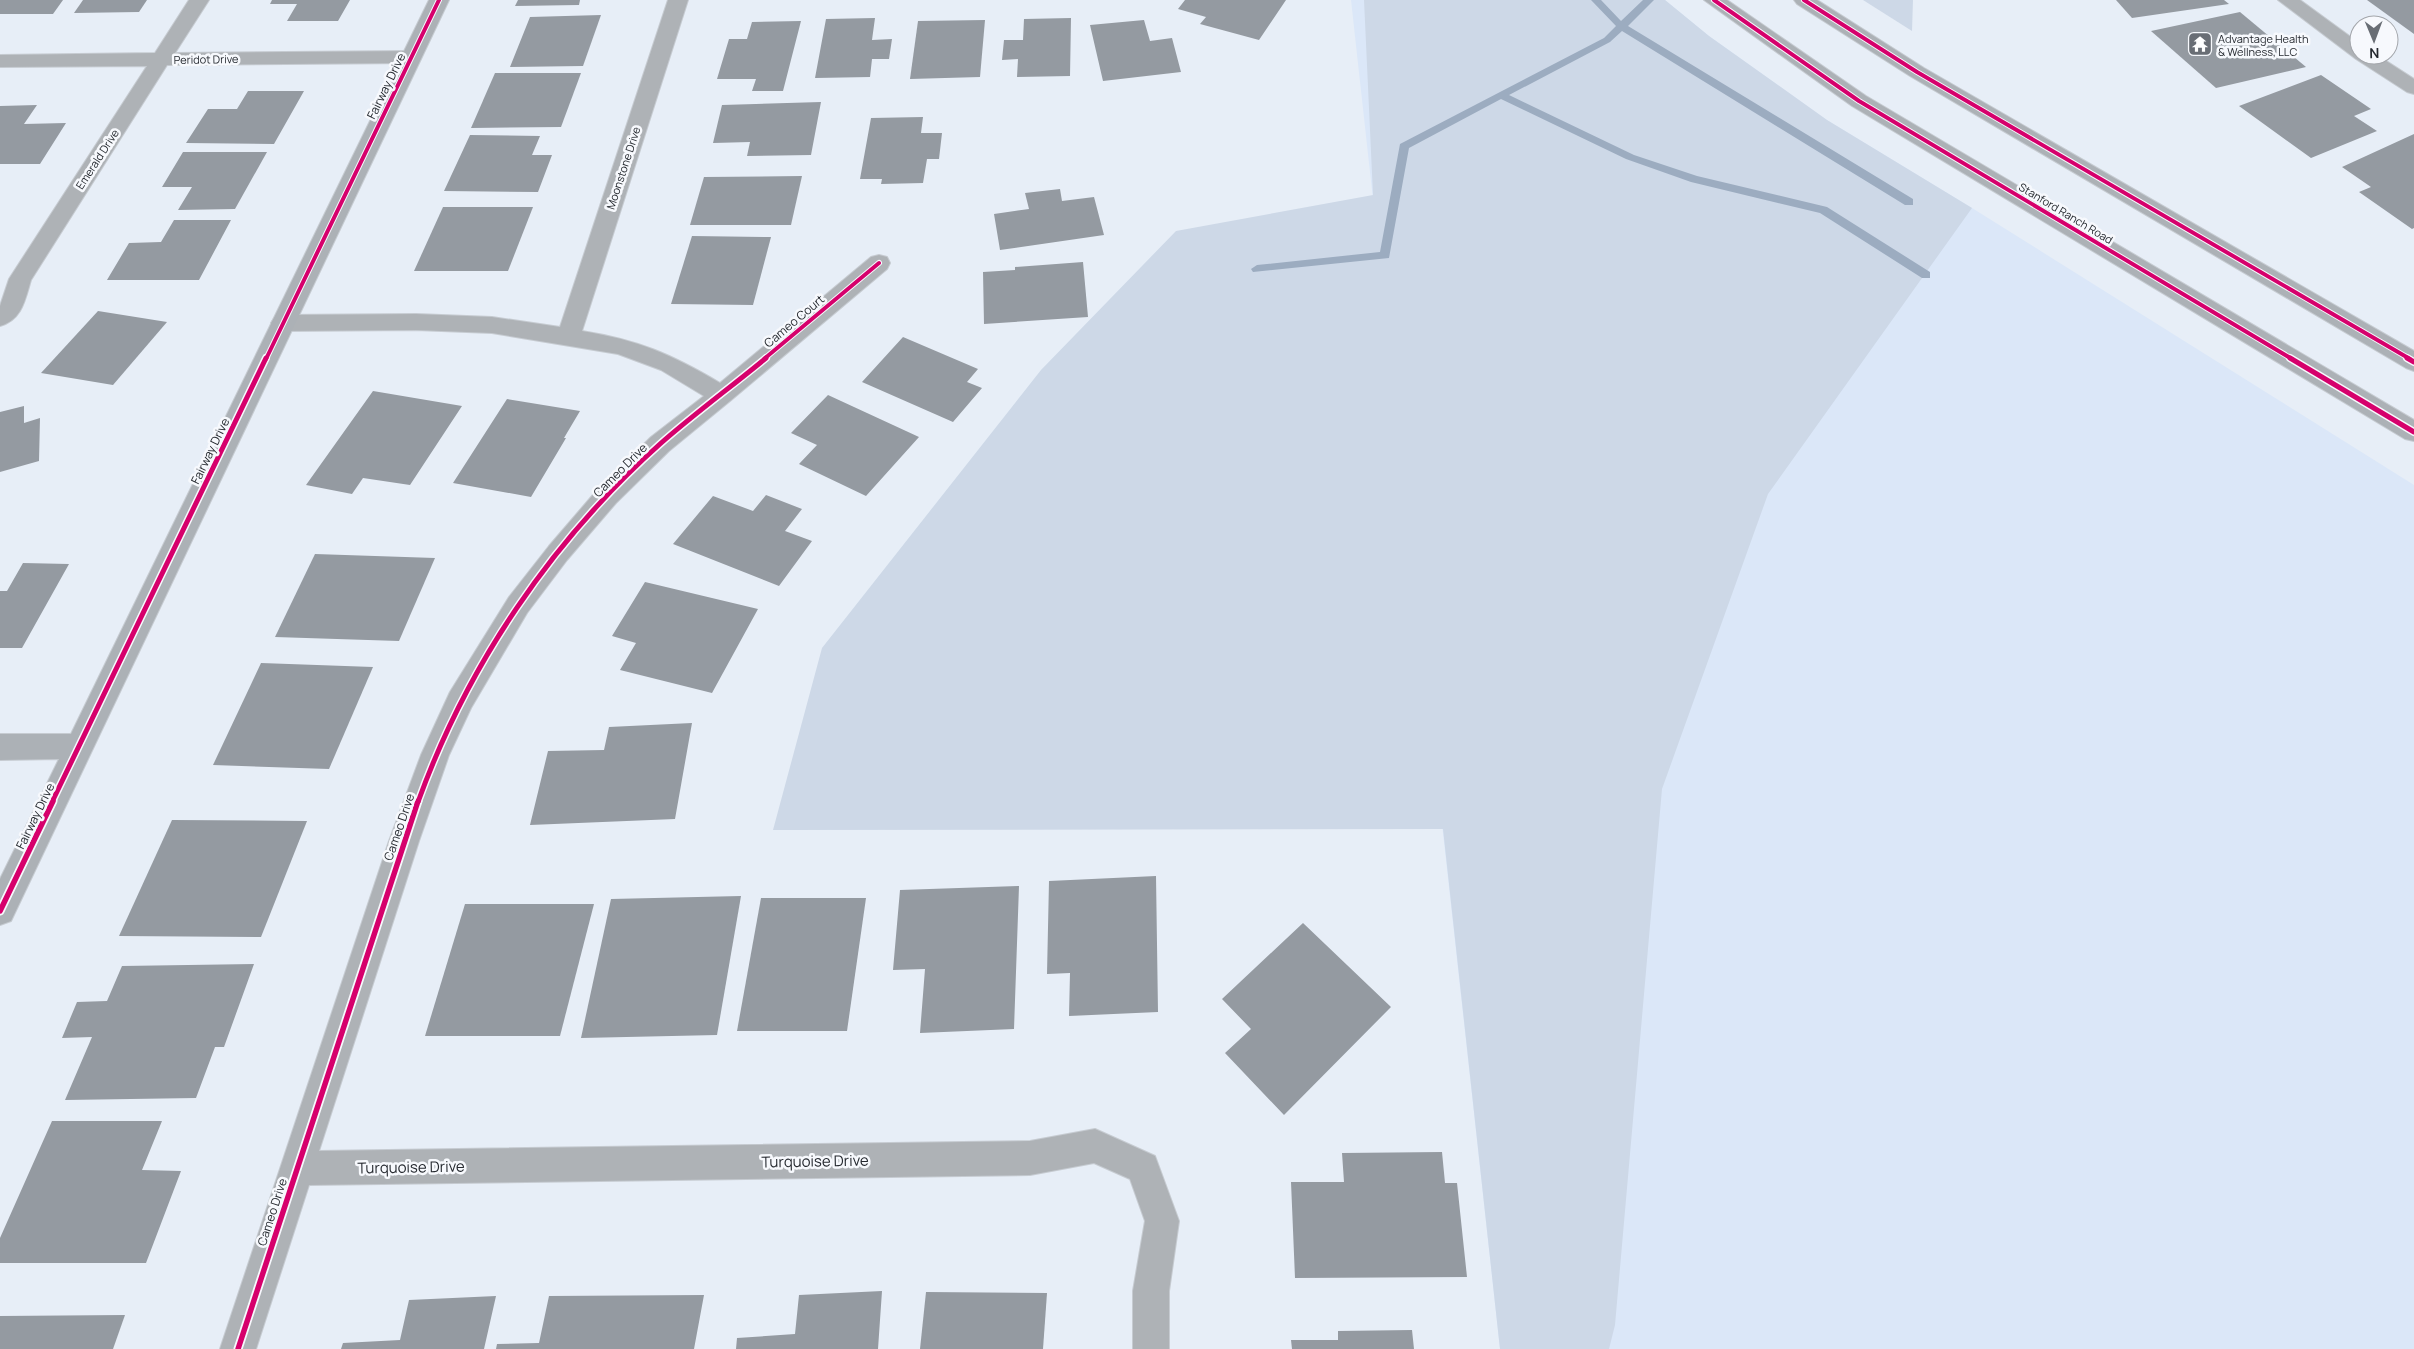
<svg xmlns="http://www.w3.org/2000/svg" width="2414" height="1349" font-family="Manrope,sans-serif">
	<rect width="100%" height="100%" fill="#e7eef7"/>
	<path fill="#dbe7f8" d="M1351 0H1665L1709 36 1827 120 1972 208 2414 485V1349H1500Z"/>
	<g fill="#cdd8e7">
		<path d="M1364 0H1665L1709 36 1827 120 1972 208 1768 494 1662 789 1615 1325 1609 1349H1500L1443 829 773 830 822 648 1041 370 1176 231 1373 195Z"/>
		<path d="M1863 0H1913L1912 31Z"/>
	</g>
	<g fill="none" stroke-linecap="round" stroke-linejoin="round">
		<path fill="#9cacc0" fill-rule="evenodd" d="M1591 0H1601L1621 21 1643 0H1654L1628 26 1913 199V205H1905L1622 31 1610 42 1509 95 1634 155 1697 176 1827 207 1930 272V278H1922L1820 213 1691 182 1626 159 1501 99 1409 148 1389 258 1253 272 1251 269 1257 265 1380 252 1400 144 1604 38 1616 26Z"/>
	</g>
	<g fill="#949aa1">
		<path d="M0 0H63L53 14H0Z"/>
		<path d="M83 0H147L139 12 74 13Z"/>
		<path d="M272 0H350L338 21H287L297 4H270Z"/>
		<path d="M518 0H580L579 5 515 6Z"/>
		<path d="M1185 0H1286L1259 40 1200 24 1206 17 1178 9Z"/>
		<path d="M2116 0H2224L2229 4 2132 18Z"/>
		<path d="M2367 0H2414V34Z"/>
		<path d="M2240 12 2306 67 2216 88 2151 31Z"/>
		<path d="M601 15 583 66 510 67 530 17Z"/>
		<path d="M875 18 872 40 892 39 889 59H872L870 77 815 78 826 19Z"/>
		<path d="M1071 18 1070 76 1017 77 1018 59 1002 60 1004 40H1023L1024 19Z"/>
		<path d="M985 20 980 77 910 79 918 21Z"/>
		<path d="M1144 20 1150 41 1172 38 1181 72 1103 81 1090 25Z"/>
		<path d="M801 21 783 91H752L756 79H717L729 39H747L752 22Z"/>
		<path d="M495 73H581L561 127 471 128Z"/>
		<path d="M2321 75 2371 109 2354 116 2377 131 2311 158 2239 106Z"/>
		<path d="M248 91H304L274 144 186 143 208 109H237Z"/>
		<path d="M821 102 811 155 747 156 750 142 713 143 722 105Z"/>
		<path d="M37 105 24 124 66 123 40 164H0V106Z"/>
		<path d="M923 117 921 133H942L939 159H927L923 183 881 184 882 179H860L871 118Z"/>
		<path d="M2414 134V228L2412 229 2359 192 2371 187 2342 167Z"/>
		<path d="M470 135 540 136 532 155H552L538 192 444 191Z"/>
		<path d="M183 152H267L235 209 178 210 192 187H162Z"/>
		<path d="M802 176 791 225H690L704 177Z"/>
		<path d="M1060 189 1062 201 1094 197 1104 235 1000 250 994 214 1029 209 1025 193Z"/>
		<path d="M443 207H533L508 271H414Z"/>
		<path d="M174 220H231L199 280H107L129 243 161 242Z"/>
		<path d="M692 236 771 237 753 305 671 304Z"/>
		<path d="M1083 262 1088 317 984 324 983 272 1015 270V267Z"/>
		<path d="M98 311 167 322 113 385 41 373Z"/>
		<path d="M903 337 978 369 967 382 982 388 953 422 862 382Z"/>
		<path d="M373 391 462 406 410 485 363 478 352 494 306 485Z"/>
		<path d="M828 395 919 437 866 496 799 464 817 445 791 433Z"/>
		<path d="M507 399 580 411 564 438H566L531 497 453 483Z"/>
		<path d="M24 406V423L40 418 39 461 0 472V412Z"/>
		<path d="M766 495 802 509 785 531 812 541 779 586 673 544 713 496 753 511Z"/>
		<path d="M315 554 435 558 399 641 275 637Z"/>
		<path d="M23 563 69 564 22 648H0V591H7Z"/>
		<path d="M645 582 758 609 712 693 620 670 636 643 612 636Z"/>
		<path d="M261 663 373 667 329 769 213 765Z"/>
		<path d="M692 723 675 819 530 825 548 751 604 750 609 727Z"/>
		<path d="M172 820 307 821 261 937 119 936Z"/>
		<path d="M1156 876 1158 1012 1069 1016 1070 973 1047 974 1049 881Z"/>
		<path d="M1019 886 1014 1029 920 1033 925 969 893 970 900 890Z"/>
		<path d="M741 896 717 1035 581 1038 611 899Z"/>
		<path d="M761 898H866L847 1031H737Z"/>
		<path d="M465 904H594L560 1036H425Z"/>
		<path d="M1303 923 1391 1007 1284 1115 1225 1053 1251 1029 1222 999Z"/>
		<path d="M254 964 224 1047H215L196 1098 65 1100 92 1037 62 1038 77 1002 107 1001 122 966Z"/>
		<path d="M52 1121H162L142 1170 181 1171 146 1263H0V1238Z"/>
		<path d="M1442 1152 1445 1183H1457L1467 1277 1295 1278 1291 1182H1344L1342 1153Z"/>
		<path d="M882 1291 878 1349H736L737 1338 795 1334 799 1295Z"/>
		<path d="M926 1292 1047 1293 1043 1349H920Z"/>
		<path d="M704 1295 694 1349H496L497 1344 539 1343 549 1296Z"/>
		<path d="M496 1296 484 1349H341L343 1343 400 1340 409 1300Z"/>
		<path d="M125 1315 113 1349H0V1316Z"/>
		<path d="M1412 1330 1414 1349H1292L1291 1340H1338V1331Z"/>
	</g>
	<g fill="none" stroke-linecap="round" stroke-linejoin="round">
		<defs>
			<g id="street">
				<path d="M189 0H209L175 53 411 51 418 53 421 57 418 61 411 63 167 65 31 280C25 300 22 320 0 326V306L9 279 147 66 0 67V55L155 53Z"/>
				<path d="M668 0H688L582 331C638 340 671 354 720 383L871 257 879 255 887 257 890 263 887 269 730 401 669 451 616 503 567 560 527 613 471 708 449 755 419 841 319 1151 1030 1141 1095 1129 1155 1156 1179 1221 1169 1291V1349H1133V1291L1145 1221 1130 1179 1094 1163 1030 1175 309 1185 256 1349H220L389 841 421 755 450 692 509 597 549 546 598 489 651 437 704 396 661 370 618 354 492 333 416 330 283 331 275 329 271 323 275 317 283 315 416 314 492 317 560 327Z"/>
				<path d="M2278 0H2300L2359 43V55H2377L2414 79V94L2407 92 2356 59Z"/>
			</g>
			<g id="secondary">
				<path d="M429 0H449L11 921 0 925V879L59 759 0 760V734H71Z"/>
				<path d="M1704 0H1727L1866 96 2414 420V441L2405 439 1852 106Z"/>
				<path d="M1794 0H1817L1924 68 2414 351V371L2406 368 1910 76 1797 4Z"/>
			</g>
		</defs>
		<use href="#street" stroke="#c6cbd1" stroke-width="2"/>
		<use href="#secondary" stroke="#c6cbd1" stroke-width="2"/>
		<use href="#street" fill="#aeb2b6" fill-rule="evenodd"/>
		<use href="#secondary" fill="#acb1b6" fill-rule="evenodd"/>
		<defs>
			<g id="cycleway-far2">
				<path d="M1714 0 1859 101 2292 359"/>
				<path d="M1804 0 1917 72 2410 359"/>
				<path d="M266 359 439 0"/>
				<path d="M764 359 879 263"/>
			</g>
			<g id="cycleway-far1">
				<path d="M2290 358 2414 432"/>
				<path d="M2407 358 2414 362"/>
				<path d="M52 802 266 358"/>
				<path d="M418 802C467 666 551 541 660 444 694 414 731 387 766 358"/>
			</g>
			<g id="cycleway">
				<path d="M0 911 53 801"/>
				<path d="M238 1349 418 801"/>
			</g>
		</defs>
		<use href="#cycleway-far2" stroke="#f7f9fd" stroke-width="6"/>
		<use href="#cycleway-far1" stroke="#f7f9fd" stroke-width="8"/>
		<use href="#cycleway" stroke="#f7f9fd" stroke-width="9"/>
		<use href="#cycleway-far2" stroke="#d6006c" stroke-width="4"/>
		<use href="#cycleway-far1" stroke="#d6006c" stroke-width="5"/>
		<use href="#cycleway" stroke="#d6006c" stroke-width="5.5"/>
	</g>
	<defs>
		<symbol id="temple-square" viewBox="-11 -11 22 22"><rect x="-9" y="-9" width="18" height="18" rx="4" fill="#696e75" stroke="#f7f9fd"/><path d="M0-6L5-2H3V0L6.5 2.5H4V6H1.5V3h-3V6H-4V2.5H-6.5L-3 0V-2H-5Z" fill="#fff"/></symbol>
	</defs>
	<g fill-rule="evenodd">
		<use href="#temple-square" x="2186" y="30" width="28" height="28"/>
	</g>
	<g text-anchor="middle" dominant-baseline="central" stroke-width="5" stroke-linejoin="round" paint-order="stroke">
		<g font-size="11" fill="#25292f" stroke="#f7f9fd" text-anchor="start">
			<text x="2218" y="38">Advantage Health<tspan x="2218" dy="13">&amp; Wellness, LLC</tspan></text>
		</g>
		<g font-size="11" fill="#25292f" stroke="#f7f9fd">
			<text transform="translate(206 59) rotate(-1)">Peridot Drive</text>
			<text transform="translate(97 159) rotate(-57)">Emerald Drive</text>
			<text transform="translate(623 168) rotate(-72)">Moonstone Drive</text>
			<text transform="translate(2066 213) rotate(31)">Stanford Ranch Road</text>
		</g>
		<g font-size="12" fill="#25292f" stroke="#f7f9fd">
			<text transform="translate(386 86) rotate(-64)">Fairway Drive</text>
			<text transform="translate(794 321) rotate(-40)">Cameo Court</text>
			<text transform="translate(210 451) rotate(-64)">Fairway Drive</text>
			<text transform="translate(620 470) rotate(-45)">Cameo Drive</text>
			<text transform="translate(35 816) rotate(-64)">Fairway Drive</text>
			<text transform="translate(399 827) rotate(-71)">Cameo Drive</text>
			<text transform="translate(272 1212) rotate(-72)">Cameo Drive</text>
		</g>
		<g font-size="15" fill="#25292f" stroke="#f7f9fd">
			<text transform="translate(815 1161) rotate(-1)">Turquoise Drive</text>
			<text transform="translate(411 1167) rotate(-1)">Turquoise Drive</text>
		</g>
	</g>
	<g transform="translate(2374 40) rotate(179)"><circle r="24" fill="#f7f9fd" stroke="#a3a6ab"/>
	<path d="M0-4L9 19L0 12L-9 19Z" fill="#696e75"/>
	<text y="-8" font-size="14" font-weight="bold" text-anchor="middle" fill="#25292f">N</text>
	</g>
</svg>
